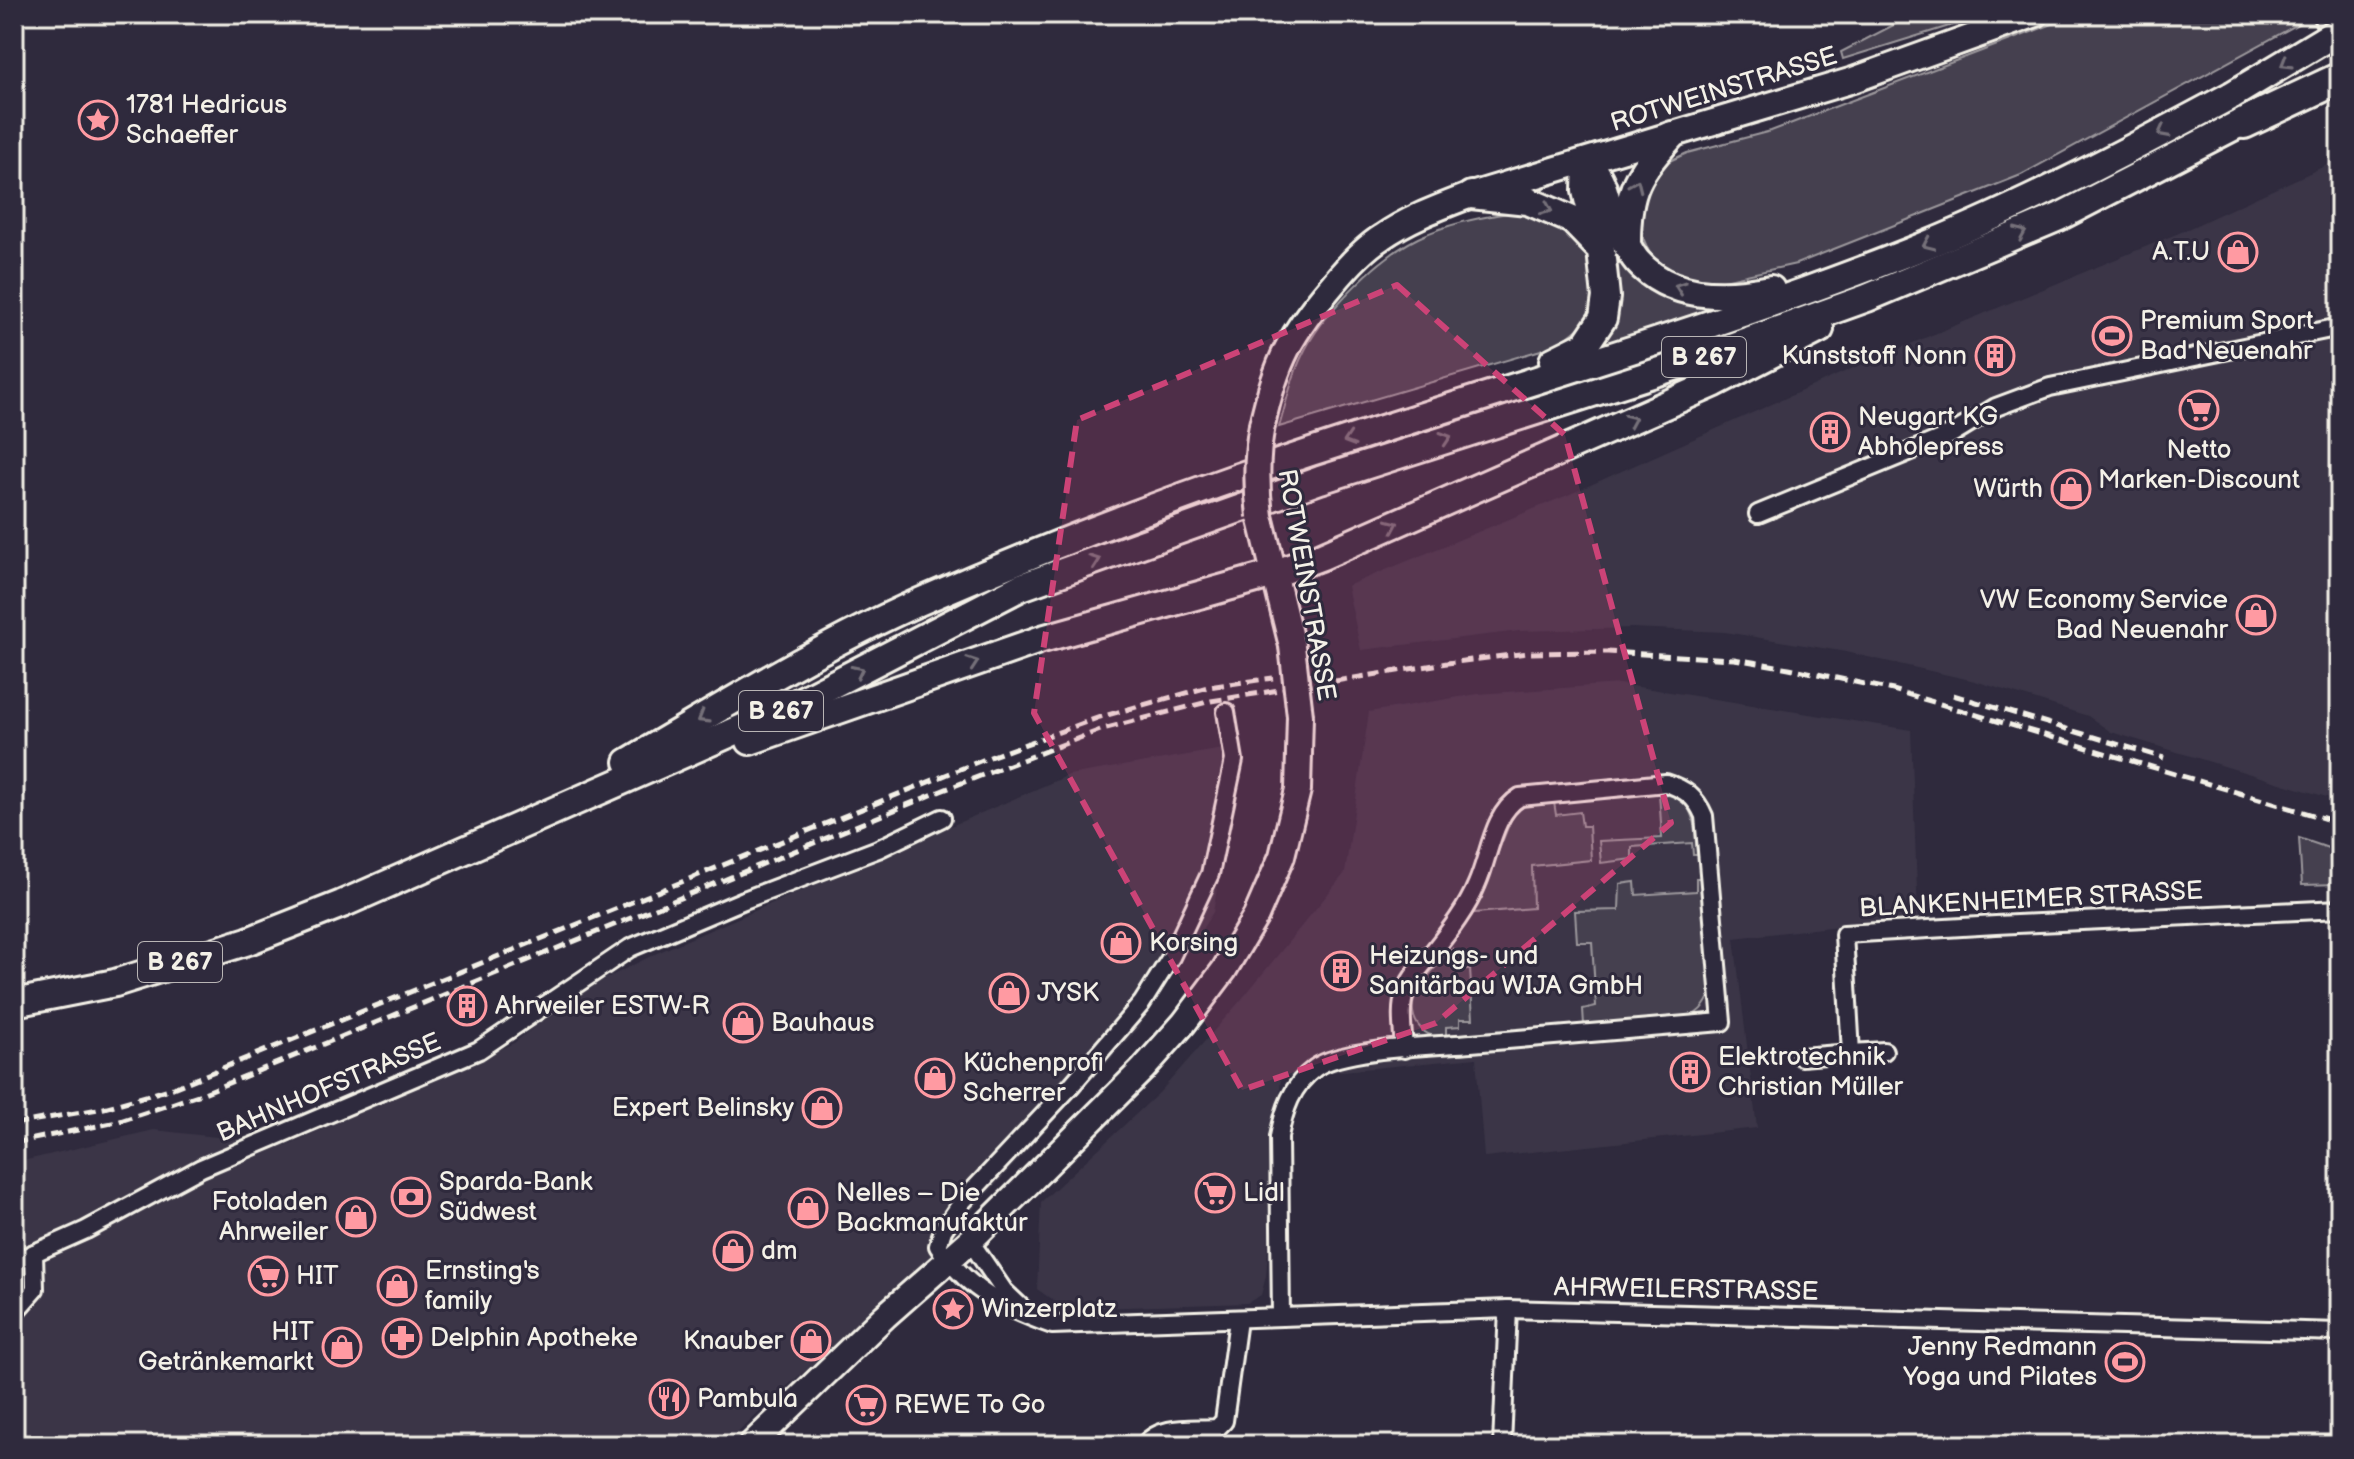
<svg xmlns="http://www.w3.org/2000/svg" width="2354" height="1459" font-family="'Balsamiq Sans',sans-serif">
	<rect width="100%" height="100%" fill="#2f2a3d"/>
	<filter id="ink" filterUnits="userSpaceOnUse"><feTurbulence type="fractalNoise" baseFrequency=".0125" numOctaves="2"/><feDisplacementMap in="SourceGraphic" scale="16" xChannelSelector="R" yChannelSelector="G"/><feConvolveMatrix kernelMatrix="1 2 1 2 8 2 1 2 1" color-interpolation-filters="sRGB"/></filter>
	<g filter="url(#ink)">
		<g fill="#3b3647">
			<path d="M2340 159V801L2111 732 2088 716 1975 681 1841 651 1725 632 1632 628 1519 631 1361 650 1347 586 1568 495 1869 361 2179 233Z"/>
			<path d="M1619 684 1911 730 1918 917 1734 938 1757 1128 1484 1157 1476 1058 1281 1077 1266 1276 1261 1295 1247 1303 1065 1309 1037 1289 1041 1202 1160 1092 1242 999 1345 873 1369 712 1478 694Z"/>
			<path d="M1241 746 1213 912 1137 1030 906 1283 770 1401 728 1442 722 1445H14V1163L154 1130 287 1145 514 1043 573 995 657 953 1069 775Z"/>
		</g>
		<g fill="#454050" stroke="#9c989c" stroke-width="2">
			<path d="M1915 14H1988L1843 59 1841 52Z"/>
			<path d="M2079 14H2293L2300 23 2021 175 1796 264 1715 282 1675 274 1650 254 1640 231 1639 207 1646 184 1665 163 1687 153 1771 131Z"/>
			<path d="M1508 213 1550 218 1582 243 1596 268 1597 295 1585 323 1558 345 1279 427C1286 404 1291 378 1302 356 1321 315 1377 258 1418 238 1447 224 1477 218 1508 213Z"/>
			<path d="M1621 250 1676 300 1723 308 1593 351C1620 309 1620 302 1614 253Z"/>
			<path d="M1659 793C1697 798 1694 824 1697 855H1693L1692 843 1632 847V859L1601 863 1599 841 1662 838Z"/>
			<path d="M1554 802 1556 815 1580 812 1582 826H1589L1591 860 1532 866 1533 908 1474 913 1512 817C1523 802 1537 803 1554 802Z"/>
			<path d="M2299 838 2340 852V884L2302 885Z"/>
			<path d="M1696 878H1701L1712 983C1711 996 1705 1008 1693 1015 1678 1022 1605 1023 1584 1025L1583 1009 1596 1006 1592 942H1577L1575 911 1619 910 1620 884 1635 882 1636 895 1696 891Z"/>
			<path d="M1453 949 1455 969H1470L1473 1019H1460V1026L1446 1027V1037C1435 1038 1425 1035 1418 1025 1399 996 1436 968 1453 949Z"/>
		</g>
		<g fill="none" stroke-linecap="round" stroke-linejoin="round">
			<defs>
				<g id="minor">
					<path d="M1758 514 1950 435 1996 407 2050 387 2340 327"/>
					<path d="M1226 712 1234 760 1210 874 1171 957 1142 1003 1069 1088 962 1202 943 1230 938 1246C968 1290 1002 1307 1052 1325L1508 1309 2340 1332"/>
					<path d="M1851 1053 1884 1051"/>
					<path d="M1801 1057 1851 1053 1844 934 1996 925 2340 909"/>
					<path d="M970 1241 1004 1291 1022 1308"/>
					<path d="M14 1262 86 1230 201 1168 479 1050 630 948 744 900 878 849 942 818"/>
					<path d="M14 1313 35 1289 34 1253"/>
					<path d="M1281 1317 1279 1137C1284 1110 1291 1086 1315 1068 1342 1048 1435 1046 1471 1043 1555 1036 1638 1029 1722 1022L1704 816C1696 797 1685 789 1666 783L1520 797C1492 814 1490 855 1477 884 1466 911 1447 934 1429 957 1420 968 1409 979 1405 993 1399 1011 1403 1030 1404 1049"/>
					<path d="M1144 1445C1161 1424 1192 1430 1217 1428L1224 1421 1238 1320"/>
					<path d="M1502 1445 1508 1309"/>
				</g>
				<g id="secondary">
					<path d="M2325 14 2340 46"/>
					<path d="M1262 425C1276 361 1291 333 1333 284 1347 267 1363 249 1382 237 1409 218 1440 207 1471 195L1853 80 2036 14"/>
					<path d="M1260 516 1292 646"/>
					<path d="M751 1445 885 1316 970 1241 1143 1069 1184 1023 1224 970 1256 916 1282 856 1298 790 1300 716"/>
				</g>
				<g id="primary">
					<path d="M1587 162C1606 182 1602 193 1613 217 1620 230 1627 249 1637 261 1670 299 1726 298 1771 289"/>
					<path d="M1587 162 1586 191 1600 248"/>
					<path d="M1471 195 1528 201 1572 220 1601 250 1606 297 1603 318 1585 345 1553 361"/>
					<path d="M1627 241C1627 189 1638 173 1672 135"/>
					<path d="M750 741 1042 639 1274 574 1322 556 1715 383 1820 329"/>
					<path d="M628 762C724 706 818 647 919 602 1047 546 1179 496 1311 452 1511 386 1714 329 1909 252 2020 208 2126 152 2232 95"/>
					<path d="M14 1003 115 983 248 941 342 904 779 712 1021 587 1320 480 1686 363 1867 298 2059 217 2262 112"/>
				</g>
				<path id="motorway" d="M2244 123 2340 78"/>
			</defs>
			<use href="#minor" stroke="#f4f1e8" stroke-width="22"/>
			<use href="#secondary" stroke="#f4f1e8" stroke-width="30"/>
			<use href="#primary" stroke="#f4f1e8" stroke-width="32"/>
			<use href="#motorway" stroke="#f4f1e8" stroke-width="36"/>
			<use href="#minor" stroke="#2f2a3d" stroke-width="16"/>
			<use href="#secondary" stroke="#2f2a3d" stroke-width="24"/>
			<use href="#primary" stroke="#2f2a3d" stroke-width="26"/>
			<use href="#motorway" stroke="#2f2a3d" stroke-width="30"/>
			<g stroke="#f4f1e8" stroke-width="5" stroke-dasharray="12 6" stroke-linecap="butt">
				<path d="M1953 695 2164 758"/>
				<path d="M14 1124 104 1108 173 1088 990 757 1100 717 1208 687 1273 678"/>
				<path d="M14 1143 117 1122 204 1093 941 791 1103 729 1211 701 1447 663 1528 653 1608 652 1734 659 1789 668 1893 690 2340 823"/>
			</g>
			<defs>
				<g id="secondary-bridge">
					<path d="M1260 516C1256 484 1256 456 1262 425"/>
					<path d="M1292 646 1300 716"/>
				</g>
				<path id="primary-bridge" d="M2232 95 2340 30"/>
			</defs>
			<use href="#secondary-bridge" stroke="#f4f1e8" stroke-width="30" stroke-linecap="butt"/>
			<use href="#primary-bridge" stroke="#f4f1e8" stroke-width="32" stroke-linecap="butt"/>
			<use href="#secondary-bridge" stroke="#2f2a3d" stroke-width="24"/>
			<use href="#primary-bridge" stroke="#2f2a3d" stroke-width="26"/>
		</g>
		<defs><path id="oneway-chevron" d="M-2-3.5L2.5 0L-2 3.5" fill="none" stroke-width="1.6" stroke-linecap="round" stroke-linejoin="round" transform="scale(2)"/></defs>
		<g stroke="#747079">
			<use href="#oneway-chevron" transform="translate(2286 63) rotate(149)"/>
			<use href="#oneway-chevron" transform="translate(2163 132) rotate(152)"/>
			<use href="#oneway-chevron" transform="translate(1636 185) rotate(-66)"/>
			<use href="#oneway-chevron" transform="translate(1547 209) rotate(23)"/>
			<use href="#oneway-chevron" transform="translate(2021 233) rotate(-23)"/>
			<use href="#oneway-chevron" transform="translate(1928 244) rotate(156)"/>
			<use href="#oneway-chevron" transform="translate(1680 287) rotate(-160)"/>
			<use href="#oneway-chevron" transform="translate(1631 420) rotate(-24)"/>
			<use href="#oneway-chevron" transform="translate(1446 438) rotate(-18)"/>
			<use href="#oneway-chevron" transform="translate(1349 440) rotate(162)"/>
			<use href="#oneway-chevron" transform="translate(1393 525) rotate(-24)"/>
			<use href="#oneway-chevron" transform="translate(1095 561) rotate(-20)"/>
			<use href="#oneway-chevron" transform="translate(973 663) rotate(-19)"/>
			<use href="#oneway-chevron" transform="translate(858 671) rotate(-27)"/>
			<use href="#oneway-chevron" transform="translate(703 718) rotate(149)"/>
		</g>
	</g>
	<path fill="#cc4377" fill-opacity="0.2" stroke="#cc4377" stroke-width="6" stroke-dasharray="16 10" stroke-linejoin="round" d="M1397 285 1565 435 1671 823 1436 1023 1242 1090 1034 713 1077 420Z"/>
	<defs>
		<symbol id="sight-ring" viewBox="-11 -11 22 22"><circle r="9.5" fill="#2f2a3d" stroke="#ff9aa2" stroke-width="1.5"/><path d="M0-6L1.8-2.2L6-1.7L2.9 1.2L3.7 5.4L0 3.3L-3.7 5.4L-2.9 1.2L-6-1.7L-1.8-2.2Z" fill="#ff9aa2"/></symbol>
		<symbol id="shop-ring" viewBox="-11 -11 22 22"><circle r="9.5" fill="#2f2a3d" stroke="#ff9aa2" stroke-width="1.5"/><path d="M-5-2.5h2.3a2.7 3.5 0 0 1 5.4 0H5L5.5 6h-11ZM-1.5-2.5h3a1.5 2.3 0 0 0-3 0Z" fill="#ff9aa2"/></symbol>
		<symbol id="stadium-ring" viewBox="-11 -11 22 22"><circle r="9.5" fill="#2f2a3d" stroke="#ff9aa2" stroke-width="1.5"/><path d="M0-5a6.5 5 0 1 0 0 10a6.5 5 0 1 0 0-10ZM-3.5-1.8h7v3.6h-7Z" fill="#ff9aa2"/></symbol>
		<symbol id="building-ring" viewBox="-11 -11 22 22"><circle r="9.5" fill="#2f2a3d" stroke="#ff9aa2" stroke-width="1.5"/><path d="M-4-6H4V6H1V3H-1V6H-4ZM-2.5-4.3h1.7v1.8h-1.7ZM.8-4.3h1.7v1.8H.8ZM-2.5-1h1.7V.8h-1.7ZM.8-1h1.7V.8H.8Z" fill="#ff9aa2"/></symbol>
		<symbol id="supermarket-ring" viewBox="-11 -11 22 22"><circle r="9.5" fill="#2f2a3d" stroke="#ff9aa2" stroke-width="1.5"/><path d="M-6-5.5h2.5l.6 2H6L4.5 2H-2.5L-4.4-4H-6ZM-1.5 3.2a1.3 1.3 0 1 0 .1 0ZM3 3.2a1.3 1.3 0 1 0 .1 0Z" fill="#ff9aa2"/></symbol>
		<symbol id="bank-ring" viewBox="-11 -11 22 22"><circle r="9.5" fill="#2f2a3d" stroke="#ff9aa2" stroke-width="1.5"/><path d="M-6-4H6V4H-6ZM0-2.3a2.3 2.3 0 1 0 0 4.6a2.3 2.3 0 1 0 0-4.6Z" fill="#ff9aa2"/></symbol>
		<symbol id="pharmacy-ring" viewBox="-11 -11 22 22"><circle r="9.5" fill="#2f2a3d" stroke="#ff9aa2" stroke-width="1.5"/><path d="M-2-6h4v4h4v4h-4v4h-4v-4h-4v-4h4Z" fill="#ff9aa2"/></symbol>
		<symbol id="restaurant-ring" viewBox="-11 -11 22 22"><circle r="9.5" fill="#2f2a3d" stroke="#ff9aa2" stroke-width="1.5"/><path d="M-5-6h1v4h1v-4h1v4h1v-4h1v5L-1.5 .5V6h-2V.5L-5-1ZM5-6V6H3V1.5H1.5Q1.5-4 5-6Z" fill="#ff9aa2"/></symbol>
	</defs>
	<g fill-rule="evenodd">
		<use href="#sight-ring" x="76" y="98" width="44" height="44"/>
		<use href="#shop-ring" x="2216" y="230" width="44" height="44"/>
		<use href="#stadium-ring" x="2090" y="314" width="44" height="44"/>
		<use href="#building-ring" x="1973" y="334" width="44" height="44"/>
		<use href="#supermarket-ring" x="2177" y="388" width="44" height="44"/>
		<use href="#building-ring" x="1808" y="410" width="44" height="44"/>
		<use href="#shop-ring" x="2049" y="467" width="44" height="44"/>
		<use href="#shop-ring" x="2234" y="593" width="44" height="44"/>
		<use href="#shop-ring" x="1099" y="921" width="44" height="44"/>
		<use href="#building-ring" x="1319" y="949" width="44" height="44"/>
		<use href="#shop-ring" x="987" y="971" width="44" height="44"/>
		<use href="#building-ring" x="445" y="984" width="44" height="44"/>
		<use href="#shop-ring" x="721" y="1001" width="44" height="44"/>
		<use href="#building-ring" x="1668" y="1050" width="44" height="44"/>
		<use href="#shop-ring" x="913" y="1056" width="44" height="44"/>
		<use href="#shop-ring" x="800" y="1086" width="44" height="44"/>
		<use href="#supermarket-ring" x="1193" y="1171" width="44" height="44"/>
		<use href="#bank-ring" x="389" y="1175" width="44" height="44"/>
		<use href="#shop-ring" x="786" y="1186" width="44" height="44"/>
		<use href="#shop-ring" x="334" y="1195" width="44" height="44"/>
		<use href="#shop-ring" x="711" y="1229" width="44" height="44"/>
		<use href="#supermarket-ring" x="246" y="1254" width="44" height="44"/>
		<use href="#shop-ring" x="375" y="1264" width="44" height="44"/>
		<use href="#sight-ring" x="931" y="1287" width="44" height="44"/>
		<use href="#pharmacy-ring" x="380" y="1316" width="44" height="44"/>
		<use href="#shop-ring" x="789" y="1319" width="44" height="44"/>
		<use href="#shop-ring" x="320" y="1325" width="44" height="44"/>
		<use href="#stadium-ring" x="2103" y="1340" width="44" height="44"/>
		<use href="#restaurant-ring" x="647" y="1377" width="44" height="44"/>
		<use href="#supermarket-ring" x="844" y="1383" width="44" height="44"/>
	</g>
	<g text-anchor="middle" dominant-baseline="central" stroke-width="6" stroke-linejoin="round" paint-order="stroke">
		<g fill="#2f2a3d" stroke="#b9b5b5" stroke-width="2">
			<rect x="1662" y="337" width="84" height="40" rx="6"/>
			<rect x="739" y="691" width="84" height="40" rx="6"/>
			<rect x="138" y="942" width="84" height="40" rx="6"/>
		</g>
		<g font-size="24" font-weight="bold" fill="#f4f1e8">
			<text x="1704" y="357">B 267</text>
			<text x="781" y="711">B 267</text>
			<text x="180" y="962">B 267</text>
		</g>
		<g font-size="26" fill="#f4f1e8" stroke="#2f2a3d">
			<text transform="translate(1724 90) rotate(-17)">ROTWEINSTRASSE</text>
			<text transform="translate(1306 585) rotate(80)">ROTWEINSTRASSE</text>
			<text transform="translate(2031 900) rotate(-3)">BLANKENHEIMER STRASSE</text>
			<text transform="translate(329 1088) rotate(-23)">BAHNHOFSTRASSE</text>
			<text transform="translate(1686 1290) rotate(1)">AHRWEILERSTRASSE</text>
		</g>
		<g font-size="26" fill="#f4f1e8" stroke="#2f2a3d" text-anchor="start">
			<text x="126" y="105">1781 Hedricus<tspan x="126" dy="30">Schaeffer</tspan></text>
			<text x="2210" y="252" text-anchor="end">A.T.U</text>
			<text x="2140" y="321">Premium Sport<tspan x="2140" dy="30">Bad Neuenahr</tspan></text>
			<text x="1967" y="356" text-anchor="end">Kunststoff Nonn</text>
			<text x="1858" y="417">Neugart KG<tspan x="1858" dy="30">Abholepress</tspan></text>
			<text x="2199" y="450" text-anchor="middle">Netto<tspan x="2199" dy="30">Marken-Discount</tspan></text>
			<text x="2043" y="489" text-anchor="end">Würth</text>
			<text x="2228" y="600" text-anchor="end">VW Economy Service<tspan x="2228" dy="30">Bad Neuenahr</tspan></text>
			<text x="1149" y="943">Korsing</text>
			<text x="1369" y="956">Heizungs- und<tspan x="1369" dy="30">Sanitärbau WIJA GmbH</tspan></text>
			<text x="1037" y="993">JYSK</text>
			<text x="495" y="1006">Ahrweiler ESTW-R</text>
			<text x="771" y="1023">Bauhaus</text>
			<text x="1718" y="1057">Elektrotechnik<tspan x="1718" dy="30">Christian Müller</tspan></text>
			<text x="963" y="1063">Küchenprofi<tspan x="963" dy="30">Scherrer</tspan></text>
			<text x="794" y="1108" text-anchor="end">Expert Belinsky</text>
			<text x="439" y="1182">Sparda-Bank<tspan x="439" dy="30">Südwest</tspan></text>
			<text x="836" y="1193">Nelles – Die<tspan x="836" dy="30">Backmanufaktur</tspan></text>
			<text x="1243" y="1193">Lidl</text>
			<text x="328" y="1202" text-anchor="end">Fotoladen<tspan x="328" dy="30">Ahrweiler</tspan></text>
			<text x="761" y="1251">dm</text>
			<text x="425" y="1271">Ernsting's<tspan x="425" dy="30">family</tspan></text>
			<text x="296" y="1276">HIT</text>
			<text x="981" y="1309">Winzerplatz</text>
			<text x="314" y="1332" text-anchor="end">HIT<tspan x="314" dy="30">Getränkemarkt</tspan></text>
			<text x="430" y="1338">Delphin Apotheke</text>
			<text x="783" y="1341" text-anchor="end">Knauber</text>
			<text x="2097" y="1347" text-anchor="end">Jenny Redmann<tspan x="2097" dy="30">Yoga und Pilates</tspan></text>
			<text x="697" y="1399">Pambula</text>
			<text x="894" y="1405">REWE To Go</text>
		</g>
	</g>
	<rect width="2354" height="1459" fill="none" stroke="#2f2a3d" stroke-width="48"/>
	<rect x="24" y="24" width="2306" height="1411" fill="none" stroke="#f4f1e8" stroke-width="3" filter="url(#ink)"/>
</svg>
